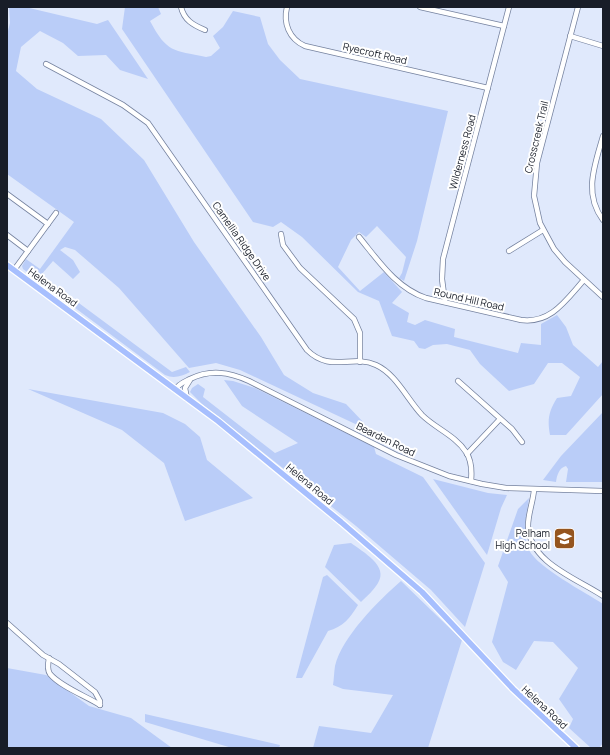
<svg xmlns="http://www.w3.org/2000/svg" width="610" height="755" font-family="Manrope,sans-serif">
	<rect width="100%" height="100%" fill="#e0e9fc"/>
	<g fill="#bacdf8">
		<path d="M9 7H25L97 24 108 20 148 79 120 70 106 55 78 56 63 43 40 31 21 47 16 71 37 89 101 119 144 160 194 242 261 337 284 375 313 393 346 404 365 424 366 429 240 370 216 363 189 368 119 288 75 250 65 247 60 250 73 260 80 272 73 279 53 261 41 275 172 372 186 367 190 372C182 376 174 379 165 375L23 269 22 266 26 259 40 269 74 222 7 174V35L10 23Z"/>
		<path d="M125 7H158L161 14 150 21C167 53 173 50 206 57L211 56 220 48 213 36 223 27 233 11 260 17 268 44 280 60 300 79 448 111 417 241 404 281 399 278 402 273 406 257 377 226 366 237 359 232 351 240 338 267 360 291 384 272 402 292 392 303 409 313 407 322 415 325 425 320 455 329 454 337 518 353 521 343 541 345V324L557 315 566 327 573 345 598 367 603 361V394L566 435H550C547 419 549 411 557 398L571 396 580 377 562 363H548L534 384 509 391 480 364 470 350 447 344 433 345 425 349 419 348 414 341 392 336 379 301 358 292 302 237 281 222 273 227 253 222 122 29Z"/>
		<path d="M224 380 233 381 255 388 374 447 376 454 423 477 485 563 465 627 431 590 356 526 202 404 190 392 192 388 198 384 205 389 203 397 275 453 298 443 242 406Z"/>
		<path d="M28 389 163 413 185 424 200 437 207 460 253 498 185 521 164 463 122 430Z"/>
		<path d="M603 412V482H566L568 469 566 466C559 468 557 475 556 482L543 480 561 456Z"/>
		<path d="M433 479 488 493 507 495 501 508 487 555Z"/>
		<path d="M529 498C527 514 521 534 529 550 538 568 585 592 603 604V743L599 748H591L569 728 573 719 559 699 578 668 553 642 534 641 516 670 503 662 492 642 508 582 498 566 518 509Z"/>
		<path d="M351 543C363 552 389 566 378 583 374 590 367 596 361 602L325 567 334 545Z"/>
		<path d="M327 575 358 605C350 618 343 627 328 631L302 678H296L323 577Z"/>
		<path d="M401 581 462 640 428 748H313L319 726 371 733 393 695 343 689 333 685C334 679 334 672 335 666 342 637 378 601 401 581Z"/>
		<path d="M7 668 46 675 89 706 131 718 172 748H7Z"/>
		<path d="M145 714 280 745 279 748H232L145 722Z"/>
	</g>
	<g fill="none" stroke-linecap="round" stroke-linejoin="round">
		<defs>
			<g id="minor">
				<path d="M181 7C184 20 193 25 205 30"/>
				<path d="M287 7C283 23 289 39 305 46L488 88"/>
				<path d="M420 7 504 26"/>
				<path d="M578 7 537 163 534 196 540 223 554 249 565 262 603 297"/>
				<path d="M570 36 603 46"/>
				<path d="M46 64 123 105 148 123 307 350C330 373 352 354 376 365 396 374 407 399 422 415 435 428 456 436 466 452 472 461 472 471 471 481"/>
				<path d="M603 136C595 165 583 193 603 220"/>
				<path d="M7 194 48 224"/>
				<path d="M281 234 283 245 300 268 354 319 360 333V362"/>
				<path d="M7 235 28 251"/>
				<path d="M359 237C378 260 396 288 426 298L521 320C551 324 566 300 584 280"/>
				<path d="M509 251 543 230"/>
				<path d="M14 270 56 213"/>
				<path d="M445 302 442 279 443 259 509 7"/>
				<path d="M458 381 512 429 522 442"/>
				<path d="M175 390C178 384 184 382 190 379 210 369 229 372 249 381L396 455 449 476 482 484 506 488 603 491"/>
				<path d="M187 399 185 388 190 380"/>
				<path d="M467 454 500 419"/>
				<path d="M534 490C533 502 528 514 528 526 530 563 576 578 603 596"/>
				<path d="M7 623 43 655 59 664 95 692 100 701V705"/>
				<path d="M49 658C48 663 47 670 50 674 61 687 86 696 100 705"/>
			</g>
			<path id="major" d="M7 265 218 421 341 522 422 592 513 689 576 748"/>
		</defs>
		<use href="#minor" stroke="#75829f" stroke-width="6"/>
		<use href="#major" stroke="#fff" stroke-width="8"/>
		<use href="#minor" stroke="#fff" stroke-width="4.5"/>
		<use href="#major" stroke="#a7bffe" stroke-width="5.5"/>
	</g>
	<defs>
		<symbol id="school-square" viewBox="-11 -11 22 22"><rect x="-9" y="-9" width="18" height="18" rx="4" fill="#95551f" stroke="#fff"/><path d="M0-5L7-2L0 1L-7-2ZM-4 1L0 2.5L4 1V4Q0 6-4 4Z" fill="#fff"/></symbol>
	</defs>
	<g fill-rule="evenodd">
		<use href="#school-square" x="552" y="526" width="25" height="25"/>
	</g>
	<g text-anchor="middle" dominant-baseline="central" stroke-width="4" stroke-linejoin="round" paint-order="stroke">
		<g font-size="10" fill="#181d28" stroke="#fff">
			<text transform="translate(375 53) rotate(13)">Ryecroft Road</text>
			<text transform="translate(536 137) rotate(-77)">Crosscreek Trail</text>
			<text transform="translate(462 152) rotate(-75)">Wilderness Road</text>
			<text transform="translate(242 241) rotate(55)">Camellia Ridge Drive</text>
			<text transform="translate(53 287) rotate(36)">Helena Road</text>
			<text transform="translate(469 299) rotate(13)">Round Hill Road</text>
			<text transform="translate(386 439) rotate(26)">Bearden Road</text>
			<text transform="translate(310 484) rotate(40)">Helena Road</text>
			<text transform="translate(545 707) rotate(43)">Helena Road</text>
		</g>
		<g font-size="10" fill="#181d28" stroke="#fff" text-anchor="end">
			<text x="550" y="533">Pelham<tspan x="550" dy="12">High School</tspan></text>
		</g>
	</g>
	<rect width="610" height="755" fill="none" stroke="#181d28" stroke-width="16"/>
</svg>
